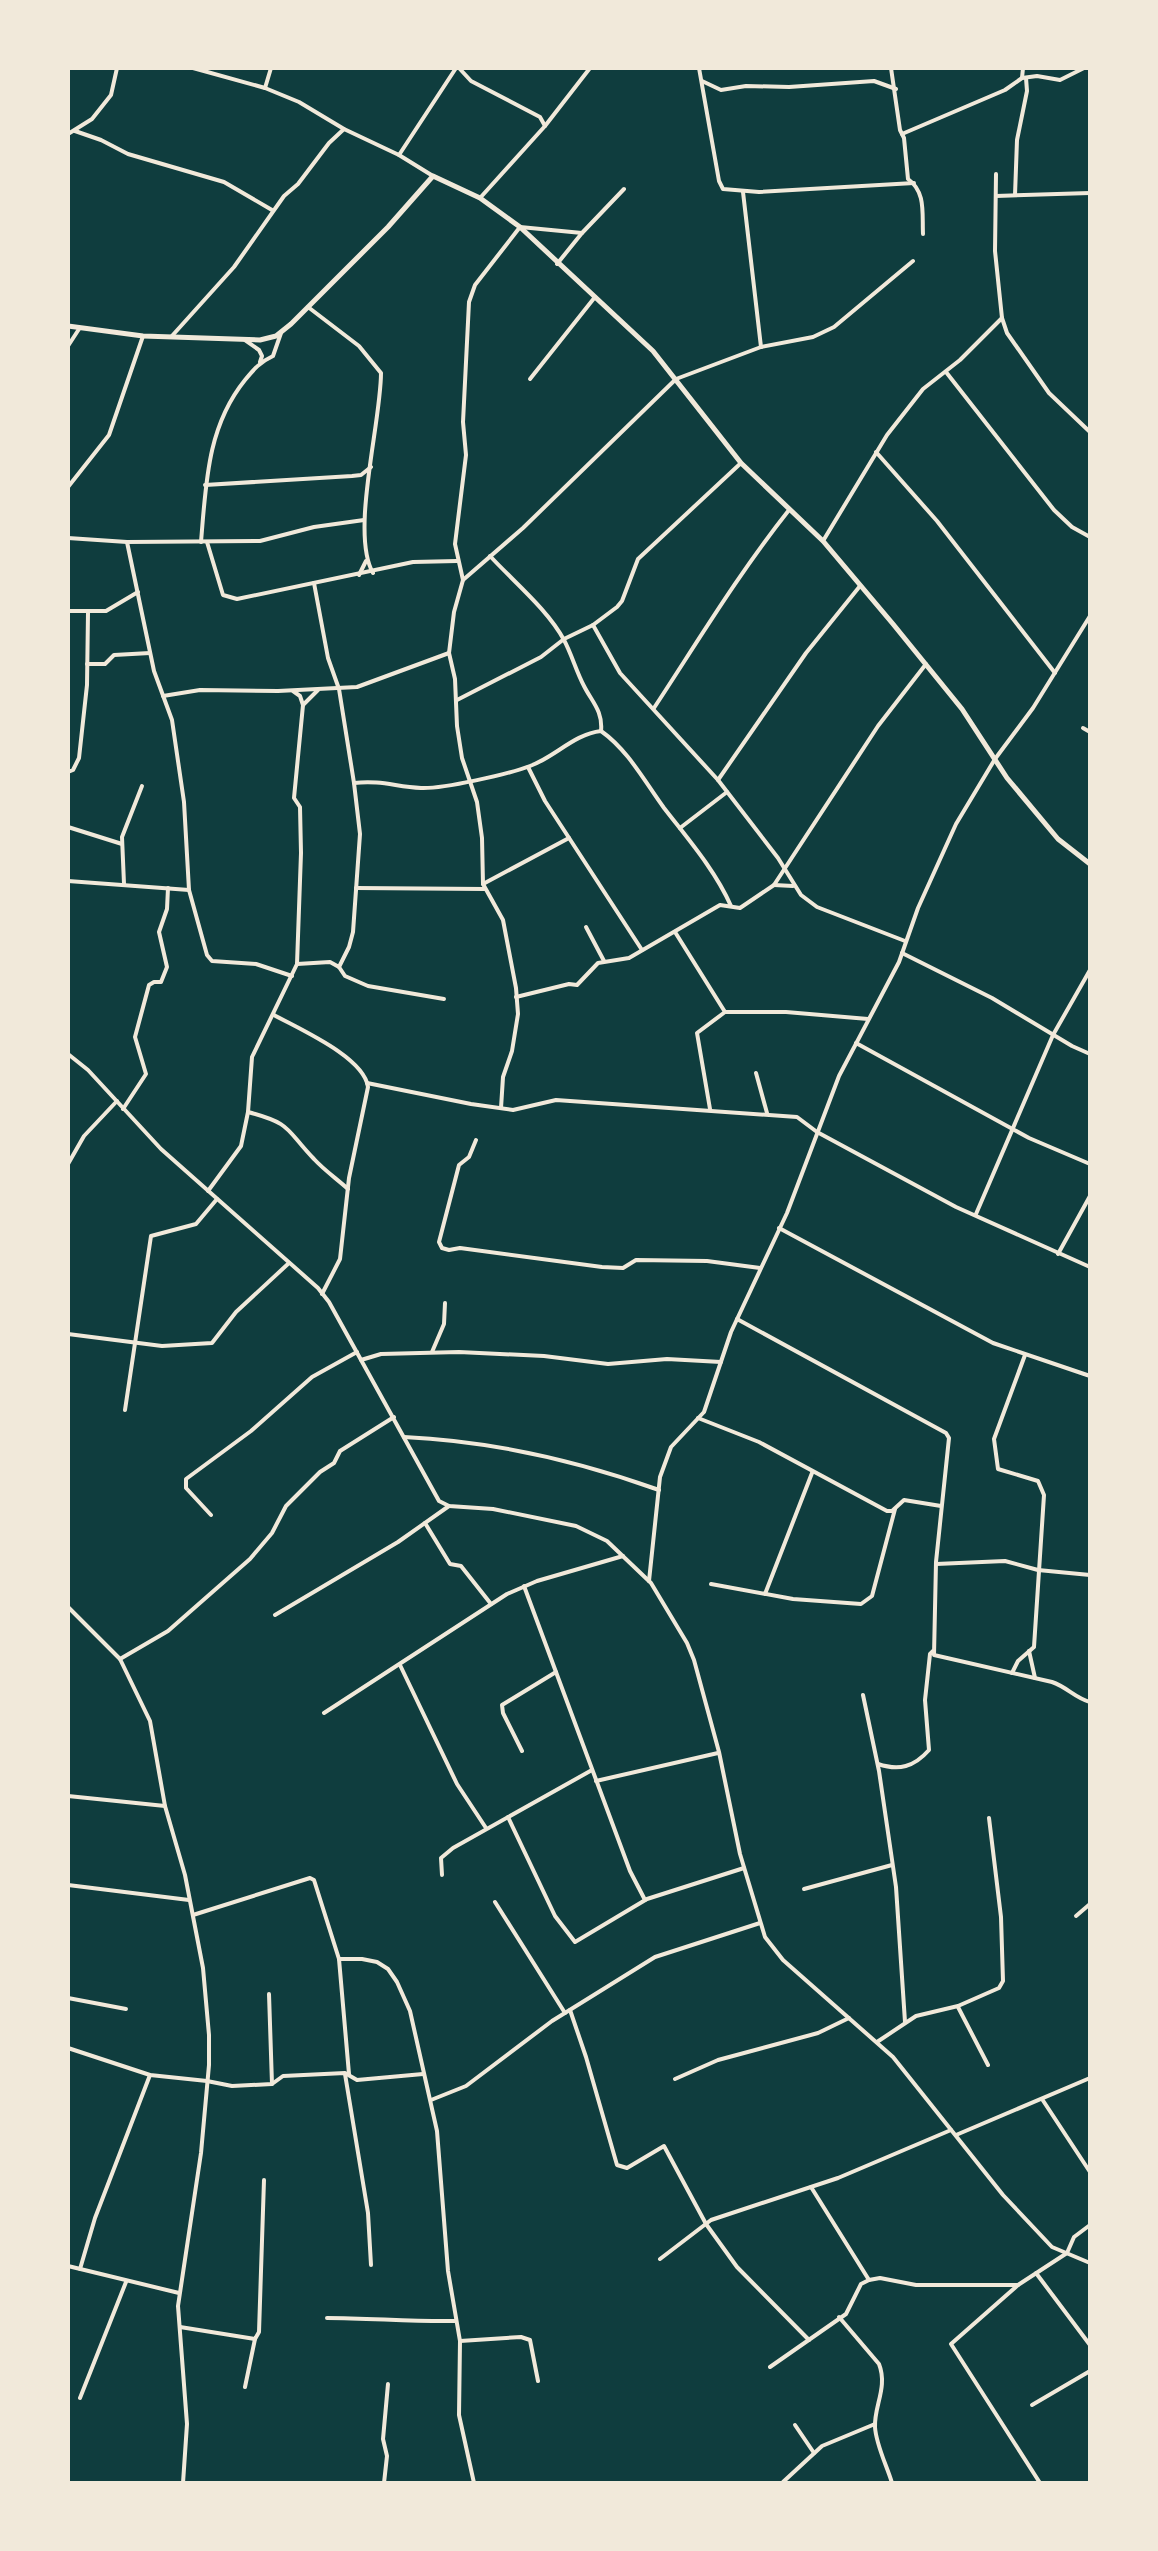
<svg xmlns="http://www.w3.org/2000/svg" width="1158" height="2551" font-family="Arial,sans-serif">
	<rect width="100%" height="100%" fill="#0f3d3e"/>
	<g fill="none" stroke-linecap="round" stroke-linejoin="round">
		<g stroke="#f1e9da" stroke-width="4">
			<path d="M193 68 265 88 299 102 344 129 399 155 433 176"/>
			<path d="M459 68 471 81 540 117 545 126"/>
			<path d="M699 68 719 181 723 189 759 192 914 183"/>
			<path d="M891 68 900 130 904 138 908 179C926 192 922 213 923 234"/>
			<path d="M1022 78 1023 68"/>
			<path d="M702 81 721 90 746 86 789 87 874 81 896 89"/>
			<path d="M265 88 271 68"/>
			<path d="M75 131 101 140 128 154 224 182 272 210"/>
			<path d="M68 134 92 119 111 95 117 68"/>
			<path d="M902 134 1005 90 1022 78 1037 76 1060 80 1084 68"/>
			<path d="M399 155 456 68"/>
			<path d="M996 174 995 251 1002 318 1007 333 1049 393 1090 432"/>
			<path d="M743 192 761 347"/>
			<path d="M1015 195 1017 140 1027 91 1026 78"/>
			<path d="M996 196 1090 193"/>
			<path d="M480 198 545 126 590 68"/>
			<path d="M557 264 582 233 624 189"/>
			<path d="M308 307 359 346 381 373C381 423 350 533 373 573"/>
			<path d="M171 337 234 267 284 196 298 184 329 143 344 129"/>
			<path d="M245 340 259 350 262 356 260 362"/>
			<path d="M68 346 79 329"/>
			<path d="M946 372 1054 510 1072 527 1090 537"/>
			<path d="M530 379 595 297"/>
			<path d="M876 452 937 521 1055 673"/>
			<path d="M205 485 352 476 361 475 371 467"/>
			<path d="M68 487 109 435 143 336"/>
			<path d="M68 538 127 542 260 541 314 527 364 520"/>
			<path d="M823 541 887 435 923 389 960 360 1002 318"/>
			<path d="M127 542 154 671 172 720 184 802 189 890 207 955 212 961 256 964 292 976"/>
			<path d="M201 542C206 484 207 427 245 380 254 369 260 362 273 356L281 333"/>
			<path d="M207 542 223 595 237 599 413 562 457 561"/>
			<path d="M490 556C514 582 548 610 564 640 572 655 576 671 584 686 592 702 603 711 601 731"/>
			<path d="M359 575 366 561"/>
			<path d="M463 580 523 528 676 379 761 347 813 337 834 327 913 261"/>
			<path d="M314 583 328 658 339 689 354 783 360 834 353 932 349 947 339 967"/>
			<path d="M68 611H106L138 592"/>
			<path d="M593 625 620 673 718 780 778 858 801 895 817 907 905 941"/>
			<path d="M87 664H105L114 655 150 653"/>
			<path d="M163 696 200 690 278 691 357 687 449 653"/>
			<path d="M457 700 541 657 564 639 593 625 617 607 622 601 638 559 741 463"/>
			<path d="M303 705 318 690"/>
			<path d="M654 708C698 641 739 573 789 510"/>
			<path d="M1083 728 1090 732"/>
			<path d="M528 767 545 801 642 950"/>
			<path d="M68 772 73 770 79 758 87 685 88 613"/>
			<path d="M718 780 806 653 860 586"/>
			<path d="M354 783C382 780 396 787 421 788 443 789 509 774 530 766 555 757 574 734 601 731 628 750 645 782 664 808 688 839 715 870 731 906"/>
			<path d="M68 827 122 844"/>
			<path d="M680 828 727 792"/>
			<path d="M68 881 189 890"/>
			<path d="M124 884 122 837 142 786"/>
			<path d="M483 884 569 838"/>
			<path d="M774 885 793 886"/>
			<path d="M356 888 485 889"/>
			<path d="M586 927 604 961"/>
			<path d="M675 932 725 1012H786L868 1019"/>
			<path d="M902 953 992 998 1072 1046 1090 1054"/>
			<path d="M297 964 330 962 339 967 345 976 368 986 444 999"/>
			<path d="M516 997 569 984 577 985 598 963 629 958 720 905 740 908 774 885 878 726 926 664"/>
			<path d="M274 1015C299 1029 364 1057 368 1087L349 1178 340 1259 322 1294"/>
			<path d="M856 1043 1029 1138 1090 1164"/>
			<path d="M68 1054 88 1070 161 1149 318 1288 329 1302 439 1501 449 1506 493 1509 576 1526 607 1541 651 1583 687 1643 694 1660 719 1752 740 1854 765 1937 783 1960 893 2057 1003 2195 1052 2247 1090 2263"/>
			<path d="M756 1073 767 1113"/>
			<path d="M367 1083 471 1104 513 1110 556 1100 797 1117 817 1132 956 1207 1090 1267"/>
			<path d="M501 1108 503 1077 512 1051 518 1014 516 988 503 920 483 884 482 838 477 802 462 758 457 726 455 679 449 653 454 612 463 580 455 544 466 455 463 422 469 302 475 285 520 227 582 233"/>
			<path d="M123 1109 146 1074 135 1037 149 985 154 982H161L167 967 159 932 167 909 168 888"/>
			<path d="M710 1109 697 1033 725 1012"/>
			<path d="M248 1112C293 1124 285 1129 314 1159 324 1170 337 1179 348 1189"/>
			<path d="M476 1140 469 1157 459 1165 439 1242 442 1248 449 1250 460 1248 602 1267 623 1268 636 1260 707 1261 760 1268"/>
			<path d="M68 1164 84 1136 117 1101"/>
			<path d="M208 1191 241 1146 248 1112 252 1057 297 964 301 853 300 807 294 798 303 705 300 696 293 691"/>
			<path d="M976 1214 1053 1035 1090 970"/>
			<path d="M779 1228 993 1343 1090 1376"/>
			<path d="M1058 1254 1090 1196"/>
			<path d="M737 1319 946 1433 949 1438 936 1562 934 1655 1052 1682C1067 1687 1075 1698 1090 1702"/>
			<path d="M68 1334 162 1346 212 1343 236 1312 289 1263"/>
			<path d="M432 1352 444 1324 445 1303"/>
			<path d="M361 1360 381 1354 459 1352 544 1356 608 1364 667 1359 721 1362"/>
			<path d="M125 1410 151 1236 196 1224 217 1199"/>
			<path d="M698 1418 759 1442 887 1511H892L904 1500 941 1506"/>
			<path d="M404 1437C490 1441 578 1461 659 1490"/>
			<path d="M211 1515 186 1488V1479L251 1431 312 1377 357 1352"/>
			<path d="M425 1523 450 1564 461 1566 491 1604"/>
			<path d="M936 1564 1005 1561 1038 1570 1090 1575"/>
			<path d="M649 1581 660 1477 671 1447 704 1412 731 1332 787 1213 839 1076 899 962 918 908 956 824 995 759 1033 708 1090 616"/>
			<path d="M711 1584 793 1599 861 1604 872 1596 895 1509"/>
			<path d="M524 1586 630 1871 645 1900"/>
			<path d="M765 1594 812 1473"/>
			<path d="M68 1607 120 1659 150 1721 165 1806 185 1875 203 1968 209 2035V2065L201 2153 178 2306 187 2424 183 2483"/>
			<path d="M275 1615 398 1542 449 1506"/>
			<path d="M1029 1651 1035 1678"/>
			<path d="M120 1659 168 1631 250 1559 272 1533 286 1506 320 1472 334 1463 340 1451 394 1417"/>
			<path d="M400 1665 457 1784 486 1828"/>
			<path d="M1012 1673 1018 1661 1034 1647 1044 1495 1038 1481 998 1469 994 1439 1025 1355"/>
			<path d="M863 1695 879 1771 896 1887 905 2022"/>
			<path d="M324 1713 507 1594 537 1581 623 1556"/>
			<path d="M522 1751 503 1713 502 1705 556 1672"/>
			<path d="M878 1764C899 1771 914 1767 929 1750L925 1700 930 1654 933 1651"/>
			<path d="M596 1781 718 1753"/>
			<path d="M68 1796 165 1806"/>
			<path d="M508 1817 555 1916 575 1942 647 1899 744 1868"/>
			<path d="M442 1875 441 1858 453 1848 592 1770"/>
			<path d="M68 1885 189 1900"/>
			<path d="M804 1889 892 1865"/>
			<path d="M495 1902 565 2013"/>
			<path d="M193 1915 310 1878 314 1880 339 1959 349 2074"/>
			<path d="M1076 1916 1090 1904"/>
			<path d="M339 1959H362L377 1962 388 1969 397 1982 410 2011 437 2131 448 2271 460 2341 459 2415 474 2483"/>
			<path d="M269 1994 272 2084"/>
			<path d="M68 1998 126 2009"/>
			<path d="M958 2007 988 2065"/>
			<path d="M570 2010 586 2057 617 2165 627 2168 664 2146 706 2224 737 2267 809 2340"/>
			<path d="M877 2042 916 2016 958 2006 999 1988 1003 1981 1001 1917 989 1818"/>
			<path d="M68 2048 150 2075 207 2081 232 2086 272 2084 283 2076 345 2073 357 2080 423 2074"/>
			<path d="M345 2074 368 2213 371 2265"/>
			<path d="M675 2079 718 2060 818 2033 849 2018"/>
			<path d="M1042 2099 1090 2172"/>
			<path d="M431 2100 466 2086 552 2021 655 1957 760 1923"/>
			<path d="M956 2135 1090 2078"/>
			<path d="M811 2187 869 2280"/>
			<path d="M660 2259 711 2220 838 2178 951 2130"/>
			<path d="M68 2266 179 2293"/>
			<path d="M80 2269 95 2218 150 2075"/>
			<path d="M1036 2273 1090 2345"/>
			<path d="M839 2317 879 2364C888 2387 874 2406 875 2427 876 2445 887 2466 892 2483"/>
			<path d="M327 2318C370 2318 413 2322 456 2321"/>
			<path d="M180 2327 255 2339 259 2332 264 2180"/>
			<path d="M460 2341 521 2337 530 2340 538 2381"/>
			<path d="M770 2367 846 2314 861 2284 869 2280 880 2278 916 2285H1018"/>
			<path d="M245 2387 255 2339"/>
			<path d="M80 2398 126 2282"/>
			<path d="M1032 2405 1090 2371"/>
			<path d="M795 2425 814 2453"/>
			<path d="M783 2482 822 2446 875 2424"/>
			<path d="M384 2483 387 2456 383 2439 388 2384"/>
			<path d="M1040 2483 951 2344 1018 2285 1067 2253 1074 2237 1090 2225"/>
		</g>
		<path stroke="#f1e9da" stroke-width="5" d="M68 326 143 336 260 340 276 336 291 324 388 227 433 176 480 198 520 227 653 351 741 463 823 541 893 624 962 709 1007 778 1058 839 1090 864"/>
	</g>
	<rect width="1158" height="2551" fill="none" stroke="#f1e9da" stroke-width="140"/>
</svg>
